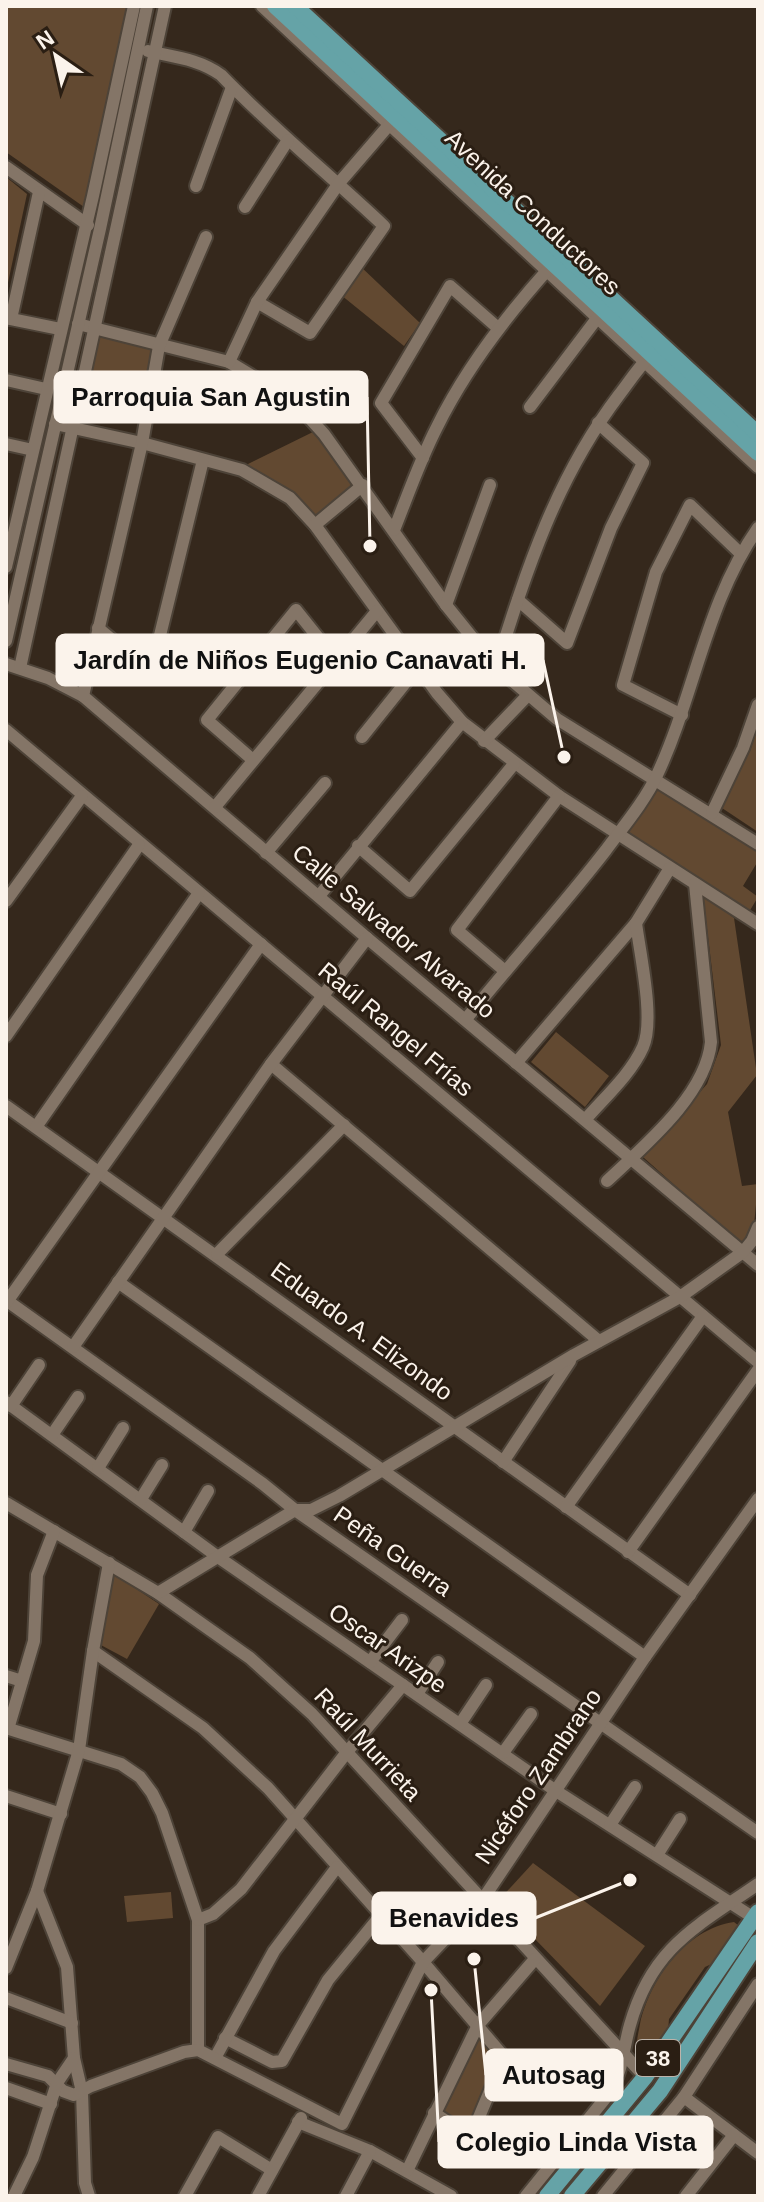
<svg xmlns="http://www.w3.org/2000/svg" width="764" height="2202" font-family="Arial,sans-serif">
	<rect width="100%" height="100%" fill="#35281c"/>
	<g fill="#624931">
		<path d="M6 6H127L84 207 6 152Z"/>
		<path d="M6 177 27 194 6 292Z"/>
		<path d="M359 265 420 323 404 346 341 295Z"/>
		<path d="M97 332 155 345 147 386 88 373Z"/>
		<path d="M317 430 356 483 315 516C294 495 273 479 246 465Z"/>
		<path d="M758 727V832L719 806 750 751Z"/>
		<path d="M660 782 758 847V861L743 886 758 897 749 912 625 832Z"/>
		<path d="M703 895 734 918 757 1075 728 1112 742 1186 758 1184 754 1225 744 1247 643 1157 707 1084 721 1045Z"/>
		<path d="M556 1032 609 1076 585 1107 531 1062Z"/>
		<path d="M111 1572 159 1604 127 1659 99 1644Z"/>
		<path d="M533 1863 645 1946 600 2006 498 1901Z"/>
		<path d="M171 1892 173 1918 127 1922 124 1896Z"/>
		<path d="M734 1922 739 1926 716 1962 705 1967 669 2019 668 2031 643 2059C633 2049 638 2036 640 2024 650 1979 686 1929 734 1922Z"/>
		<path d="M477 2031 504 2058 470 2127 439 2110Z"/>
	</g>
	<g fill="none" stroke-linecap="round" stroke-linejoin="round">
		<defs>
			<g id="minor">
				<path d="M262 6 758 467"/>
				<path d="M148 51C174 57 199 59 221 75 272 128 330 175 384 226L310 333 257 302"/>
				<path d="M6 167 88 225"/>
				<path d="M196 186 232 87"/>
				<path d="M245 207 288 140"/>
				<path d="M6 318 60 329"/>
				<path d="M11 319 39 192"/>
				<path d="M78 324 229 362 294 401 324 434 446 605 496 667 557 719 758 844"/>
				<path d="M229 362 257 302 339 183 395 118"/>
				<path d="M6 380 46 389"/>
				<path d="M530 407 601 313"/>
				<path d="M55 424 142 443 242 470 290 498 315 525 437 693 462 722 559 796 758 924"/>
				<path d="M6 444 33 450"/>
				<path d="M423 458 381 403 450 286 498 328"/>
				<path d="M315 525 363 485"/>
				<path d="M394 530C408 495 420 460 437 427 466 368 507 315 551 266"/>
				<path d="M6 567 93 196 134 6"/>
				<path d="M518 600 567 643 611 528 643 463 598 423"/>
				<path d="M446 605 490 485"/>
				<path d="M98 628 151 672 203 460"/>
				<path d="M6 641 100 229 147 6"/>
				<path d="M6 664 48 678 83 696 367 938 758 1265"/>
				<path d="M496 667C527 569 556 478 619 395 629 382 638 368 649 357"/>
				<path d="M20 668 165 6"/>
				<path d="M83 696 142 443 159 346 206 237"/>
				<path d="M682 715 623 685 656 572 690 505 740 553"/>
				<path d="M6 730 758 1362"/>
				<path d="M362 737 418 667"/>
				<path d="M484 741 527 696"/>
				<path d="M253 760 207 720 296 610 336 660"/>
				<path d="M215 807 377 611"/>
				<path d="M712 813 743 748 758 705"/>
				<path d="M358 846 410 891 514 764"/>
				<path d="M266 853 325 783"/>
				<path d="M319 896 462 722"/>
				<path d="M6 901 82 796"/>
				<path d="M505 971 457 930 559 796"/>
				<path d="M466 1019C512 962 561 908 606 850 623 827 645 801 657 775 695 694 706 602 758 528"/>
				<path d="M6 1036 139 845"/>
				<path d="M516 1063 636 923 670 868"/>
				<path d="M271 1064 599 1341"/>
				<path d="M6 1106 690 1595"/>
				<path d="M585 1120C604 1098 631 1074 643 1047 655 1020 640 954 636 923"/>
				<path d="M36 1127 199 893"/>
				<path d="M607 1181C644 1146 706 1095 711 1042L695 884"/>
				<path d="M217 1254 344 1125"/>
				<path d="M118 1282 645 1657"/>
				<path d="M6 1300 263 1484 295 1510 758 1833"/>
				<path d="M6 1303 261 944"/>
				<path d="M73 1347 271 1064 367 938"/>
				<path d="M6 1402 218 1557 556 1791 754 1918"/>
				<path d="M11 1406 39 1365"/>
				<path d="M52 1435 78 1397"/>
				<path d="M503 1462 570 1361"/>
				<path d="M98 1468 123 1428"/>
				<path d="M141 1499 162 1465"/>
				<path d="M6 1503 158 1593 250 1658 312 1714 645 2077"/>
				<path d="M566 1507 703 1316"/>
				<path d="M184 1532 208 1491"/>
				<path d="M628 1552 758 1370"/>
				<path d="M158 1593 295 1510H311L339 1496 574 1355 680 1297 743 1252 752 1241 758 1227"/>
				<path d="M93 1651 203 1728 268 1788 423 1962 504 2057 472 2134H466L434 2113"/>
				<path d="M370 1662 402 1620"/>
				<path d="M6 1676 22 1681"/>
				<path d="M417 1694 438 1662"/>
				<path d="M460 1724 486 1685"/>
				<path d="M6 1728 121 1764 140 1777 152 1793 162 1813 198 1920V2050"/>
				<path d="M8 1729 34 1641 37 1575 54 1531"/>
				<path d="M503 1753 531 1714"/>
				<path d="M6 1796 61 1814"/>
				<path d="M610 1825 635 1787"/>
				<path d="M657 1855 680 1819"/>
				<path d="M37 1891 67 1967 74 2058 82 2092 85 2183 89 2196"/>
				<path d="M198 1920 213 1914 241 1889 347 1752 403 1685"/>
				<path d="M6 1968 37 1891 79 1750 93 1651 109 1563"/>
				<path d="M6 1998 72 2023"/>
				<path d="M225 2038 272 2062 282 2061 328 1980 381 1915"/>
				<path d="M215 2058 274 1951 337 1867"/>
				<path d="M6 2064 48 2076 63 2091 74 2095 91 2086 184 2052 198 2050 342 2124 423 1962 483 1899 645 1657 758 1499"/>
				<path d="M6 2088 51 2104"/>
				<path d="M684 2097 758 2153"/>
				<path d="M298 2122 370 2151 451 2196"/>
				<path d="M407 2171 478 2025 535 1959"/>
				<path d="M14 2196 33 2157 57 2083 74 2058"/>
				<path d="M185 2196 218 2137 272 2170"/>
				<path d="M258 2196 301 2118"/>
				<path d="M346 2196 370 2151"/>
				<path d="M526 2196 608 2095C624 2069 622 2053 630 2025 652 1947 696 1927 758 1884"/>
				<path d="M603 2196 684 2097 758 1984"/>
				<path d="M686 2196 734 2135"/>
			</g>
			<g id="major">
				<path d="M275 6 758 453"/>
				<path d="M295 6 758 434"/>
				<path d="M547 2196 645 2077 758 1912"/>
				<path d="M572 2196 660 2091 758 1942"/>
			</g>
		</defs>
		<use href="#minor" stroke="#4d4338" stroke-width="16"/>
		<use href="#major" stroke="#4d4338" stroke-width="20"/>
		<use href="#minor" stroke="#847567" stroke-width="12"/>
		<use href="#major" stroke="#65a3a7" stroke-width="16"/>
	</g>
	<g text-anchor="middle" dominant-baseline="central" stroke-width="6" stroke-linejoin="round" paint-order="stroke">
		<rect fill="#2a1e13" stroke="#bcb3aa" stroke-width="2" x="636" y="2040" width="44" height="36" rx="6"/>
		<g font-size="22" font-weight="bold" fill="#fbf3eb">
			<text x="658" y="2058">38</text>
		</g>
		<g font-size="24" fill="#fbf3eb" stroke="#2a1e13">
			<text transform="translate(533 212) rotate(43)">Avenida Conductores</text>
			<text transform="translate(394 931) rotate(40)">Calle Salvador Alvarado</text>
			<text transform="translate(396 1029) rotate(40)">Raúl Rangel Frías</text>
			<text transform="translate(362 1331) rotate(36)">Eduardo A. Elizondo</text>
			<text transform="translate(393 1551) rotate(35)">Peña Guerra</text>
			<text transform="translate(388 1648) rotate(35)">Oscar Arizpe</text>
			<text transform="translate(368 1744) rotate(47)">Raúl Murrieta</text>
			<text transform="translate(538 1776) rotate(-56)">Nicéforo Zambrano</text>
		</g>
	</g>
	<path fill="none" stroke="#fbf3eb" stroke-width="3" d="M370 546L367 397M564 757L543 660M630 1880L535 1918M474 1959L486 2075M431 1990L439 2142"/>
	<g fill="#fbf3eb" stroke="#2a1e13" stroke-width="3">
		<circle cx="370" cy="546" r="8"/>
		<circle cx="564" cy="757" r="8"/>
		<circle cx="630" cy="1880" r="8"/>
		<circle cx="474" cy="1959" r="8"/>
		<circle cx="431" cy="1990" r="8"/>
	</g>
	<g fill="#fbf3eb" stroke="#fbf3eb" stroke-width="3">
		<rect x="55" y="372" width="312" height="50" rx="8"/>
		<rect x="57" y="635" width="486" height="50" rx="8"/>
		<rect x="373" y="1893" width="162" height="50" rx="8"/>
		<rect x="486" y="2050" width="136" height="50" rx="8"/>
		<rect x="439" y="2117" width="273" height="50" rx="8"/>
	</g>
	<g font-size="26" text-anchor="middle" font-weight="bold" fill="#111">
		<text x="211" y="406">Parroquia San Agustin</text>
		<text x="300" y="669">Jardín de Niños Eugenio Canavati H.</text>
		<text x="454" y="1927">Benavides</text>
		<text x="554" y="2084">Autosag</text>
		<text x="576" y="2151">Colegio Linda Vista</text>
	</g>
	<rect width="764" height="2202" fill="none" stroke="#fbf3eb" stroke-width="16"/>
	<g transform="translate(56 56) rotate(326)" stroke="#2a1e13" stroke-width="6" paint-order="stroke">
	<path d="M0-6L14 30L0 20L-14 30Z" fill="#fbf3eb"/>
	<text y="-12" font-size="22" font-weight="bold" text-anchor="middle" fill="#fbf3eb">N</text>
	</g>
</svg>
